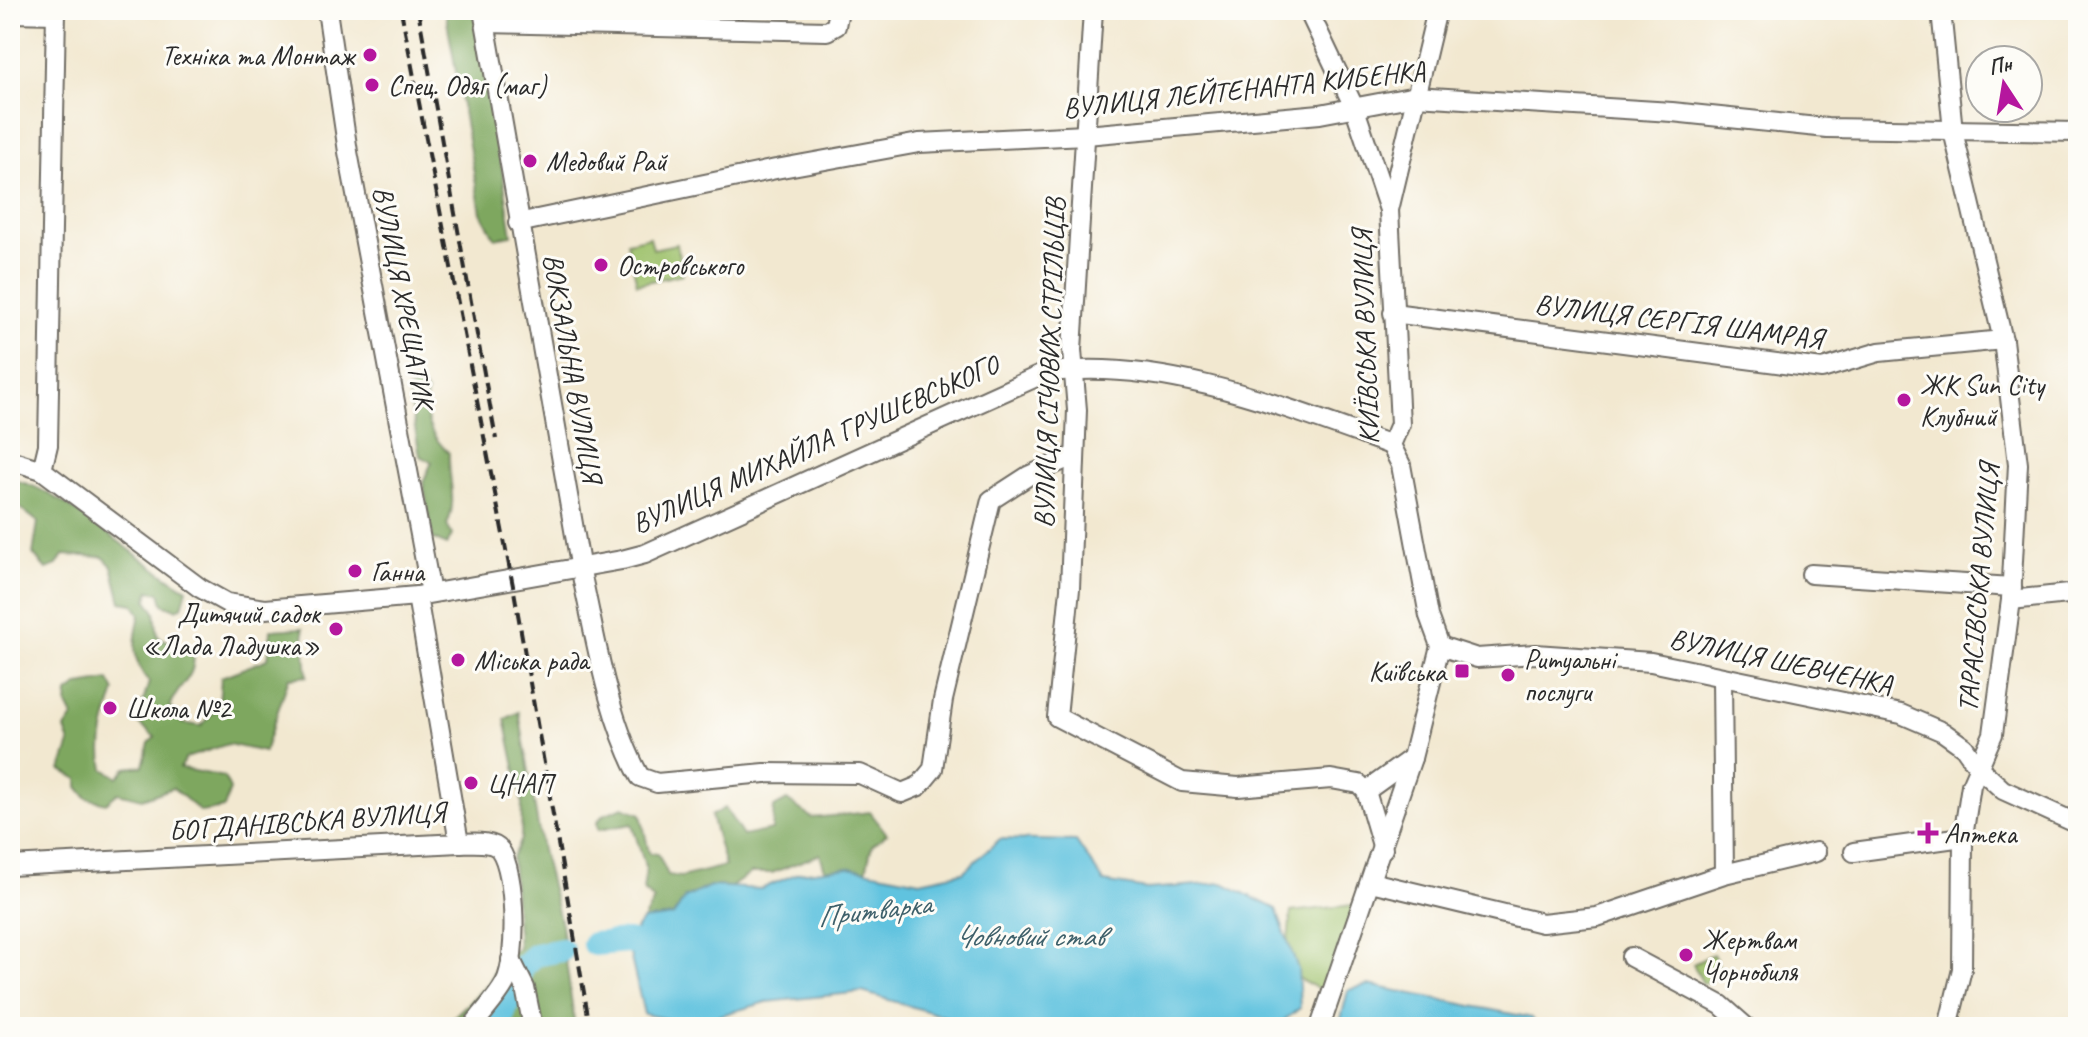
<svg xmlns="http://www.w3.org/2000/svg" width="2088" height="1037" font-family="Caveat,sans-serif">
	<rect width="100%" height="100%" fill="#fdfcf7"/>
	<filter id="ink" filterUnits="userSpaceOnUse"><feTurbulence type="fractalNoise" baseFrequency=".0125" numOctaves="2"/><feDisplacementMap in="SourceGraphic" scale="16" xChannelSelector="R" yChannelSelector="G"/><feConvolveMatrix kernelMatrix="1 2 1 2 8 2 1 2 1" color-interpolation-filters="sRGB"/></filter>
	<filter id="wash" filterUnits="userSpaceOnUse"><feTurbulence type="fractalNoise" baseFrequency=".006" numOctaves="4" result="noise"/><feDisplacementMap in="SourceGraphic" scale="32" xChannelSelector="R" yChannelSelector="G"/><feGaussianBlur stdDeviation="1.8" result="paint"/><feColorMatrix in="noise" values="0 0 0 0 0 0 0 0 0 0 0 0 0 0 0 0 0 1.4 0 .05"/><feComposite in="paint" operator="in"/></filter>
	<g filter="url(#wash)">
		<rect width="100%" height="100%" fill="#f2e8d0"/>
		<g fill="#9dc16b" stroke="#64764b" stroke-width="2">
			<path d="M650 237 653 249 676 244 683 274 637 284 627 242Z"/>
			<path d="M1354 905 1324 992 1285 971 1291 912Z"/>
			<path d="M1713 954 1723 974 1703 984 1693 964Z"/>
		</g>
		<g fill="#7ea75f" stroke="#546945" stroke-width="2">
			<path d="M445 10H478L512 235 495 238 481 213Z"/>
			<path d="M420 383 427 393C423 419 430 435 449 453 448 479 458 501 447 525L452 535 447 545 433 539 423 482 432 462 420 456 408 390Z"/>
			<path d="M10 480C54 482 143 566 187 589L182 607 175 609 163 604 160 593 149 591 147 600 155 612 158 637 193 651C198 678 178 684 170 706L182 723 201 726 219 706 221 677 268 659 271 630 303 628 307 676 289 678 264 752 228 744 186 758 180 768 224 777 230 789 224 808 201 812 173 788 142 799 118 793 106 803 87 798 78 787V779L61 770 70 743 65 729 73 717 67 705 68 693 79 685 109 680 115 691C107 717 98 741 104 769L118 777 126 768 143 766 149 743 155 737 137 722 149 682C130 659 134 642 140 614L133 604 121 602 112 566 103 557 63 555 57 565 46 569 33 554 38 522 10 500Z"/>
			<path d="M519 712 542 850 561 924 575 1027H443L489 983 500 957 518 948 512 858 521 839 522 801 505 719Z"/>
			<path d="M787 800 812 818 870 812 887 834 872 845 866 871 849 867 825 870 820 854 772 873H751L731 887 710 886 685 898 673 916 643 920 654 900 643 890 646 869 632 824 598 830 597 822 603 815 623 807 641 814 649 853 658 854 668 875 681 877 725 866 711 816 725 808 743 836 772 830 774 807Z"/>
		</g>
		<g fill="#61c3df" stroke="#467785" stroke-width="2">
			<path d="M1000 839 1076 841 1104 882 1147 889 1223 883 1276 909 1298 969 1300 1008 1275 1027H1009L957 1020 862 992 767 1002 689 1024 644 1014 627 941 643 920 673 916 685 898 710 886 761 889 798 873 849 867 920 881 963 872Z"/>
			<path d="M1368 985 1532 1018 1538 1027H1339L1348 990Z"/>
		</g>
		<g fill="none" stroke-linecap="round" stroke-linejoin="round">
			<g stroke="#61c3df" stroke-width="24">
				<path d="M594 944 627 941 659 949"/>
				<path d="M498 1027 523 966 535 955 562 950"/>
			</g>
		</g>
	</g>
	<g filter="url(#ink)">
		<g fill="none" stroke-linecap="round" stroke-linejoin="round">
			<defs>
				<g id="minor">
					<path d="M327 10 348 152 431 593"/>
					<path d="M483 10 583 581C597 645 608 718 640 777L657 783 765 773 860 774 902 793 919 786 933 769 943 700 991 500 1028 476 1075 455"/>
					<path d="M1093 10 1072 350 1077 410 1070 589 1057 717 1182 782 1238 787 1331 779 1359 784 1366 791 1383 849"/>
					<path d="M1308 10 1355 109 1389 210"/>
					<path d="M1941 10 1953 131 2003 340 2018 464 2011 600 1993 734 1971 785 1963 837 1962 969 1948 1027"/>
					<path d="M10 13 56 14"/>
					<path d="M486 23 827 31 836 26 839 10"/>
					<path d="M518 223 776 169 919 143 1086 135 1320 114 1416 96 1672 112 1827 128 2078 132"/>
					<path d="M1393 313 1822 369 1879 352 2003 340"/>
					<path d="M1391 445 1400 424 1389 210 1437 10"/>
					<path d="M10 460 42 470 200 588 227 603 265 609 417 596 622 560 645 554 1045 373C1158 356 1285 407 1391 445"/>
					<path d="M42 470 48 445 56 10"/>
					<path d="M1811 574 2012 587"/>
					<path d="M2011 600 2078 593"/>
					<path d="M1440 646 1477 658 1535 654 1651 662 1901 714 1943 732 1964 747 1978 767 2003 790 2078 824"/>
					<path d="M1722 678 1724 874"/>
					<path d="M1366 791 1412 758"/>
					<path d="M459 843C470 843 493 840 500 850 516 872 518 959 505 983 497 998 482 1013 472 1027"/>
					<path d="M1854 852 1963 837"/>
					<path d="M10 866 459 843 417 596"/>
					<path d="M1371 882 1542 923 1597 917 1724 874 1816 852"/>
					<path d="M1631 957 1721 1005 1746 1027"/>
					<path d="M511 960 525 988 533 1027"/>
					<path d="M1320 1027 1412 758 1440 646 1429 616 1401 465 1391 445"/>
				</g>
			</defs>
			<use href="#minor" stroke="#716d65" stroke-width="22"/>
			<use href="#minor" stroke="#fff" stroke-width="18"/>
			<g stroke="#2b2b2b" stroke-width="4" stroke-dasharray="12 6" stroke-linecap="butt">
				<path d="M401 10 514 591 590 1027"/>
				<path d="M418 10 496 439"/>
			</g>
		</g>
	</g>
	<g fill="#b5179e" stroke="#fdfcf7" stroke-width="3">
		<circle cx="370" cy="55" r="8"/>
		<circle cx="372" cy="85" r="8"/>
		<circle cx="530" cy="161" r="8"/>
		<circle cx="601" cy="265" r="8"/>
		<circle cx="1904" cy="400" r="8"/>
		<circle cx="355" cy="571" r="8"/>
		<circle cx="336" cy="629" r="8"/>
		<circle cx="458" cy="660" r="8"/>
		<rect x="1454" y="663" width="16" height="16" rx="4"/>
		<circle cx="1508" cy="675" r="8"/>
		<circle cx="110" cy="708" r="8"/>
		<circle cx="471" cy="783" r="8"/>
		<path d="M1924 821h8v8h8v8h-8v8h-8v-8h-8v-8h8z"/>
		<circle cx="1686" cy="955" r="8"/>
	</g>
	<g text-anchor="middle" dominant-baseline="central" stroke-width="6" stroke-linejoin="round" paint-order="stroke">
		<g font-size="28" fill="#2b2b2b" stroke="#fdfcf7" text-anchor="start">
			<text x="354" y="55" text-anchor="end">Техніка та Монтаж</text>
			<text x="388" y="85">Спец. Одяг (маг)</text>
			<text x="546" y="161">Медовий Рай</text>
			<text x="617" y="265">Островського</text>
			<text x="1920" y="384">ЖК Sun City<tspan x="1920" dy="32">Клубний</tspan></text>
			<text x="371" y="571">Ганна</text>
			<text x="320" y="613" text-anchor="end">Дитячий садок<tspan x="320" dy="32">«Лада Ладушка»</tspan></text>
			<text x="1524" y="659">Ритуальні<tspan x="1524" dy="32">послуги</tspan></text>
			<text x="474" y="660">Міська рада</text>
			<text x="1446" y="671" text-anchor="end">Київська</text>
			<text x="126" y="708">Школа №2</text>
			<text x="487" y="783">ЦНАП</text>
			<text x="1944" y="833">Аптека</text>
			<text x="1702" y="939">Жертвам<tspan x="1702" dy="32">Чорнобиля</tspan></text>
		</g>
		<g font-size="28" fill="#2b2b2b" stroke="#fdfcf7">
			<text transform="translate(1244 89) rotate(-6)">ВУЛИЦЯ ЛЕЙТЕНАНТА КИБЕНКА</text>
			<text transform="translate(404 297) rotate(79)">ВУЛИЦЯ ХРЕЩАТИК</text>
			<text transform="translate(1679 321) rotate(7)">ВУЛИЦЯ СЕРГІЯ ШАМРАЯ</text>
			<text transform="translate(1365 337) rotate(-92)">КИЇВСЬКА ВУЛИЦЯ</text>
			<text transform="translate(1049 363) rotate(-88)">ВУЛИЦЯ СІЧОВИХ СТРІЛЬЦІВ</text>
			<text transform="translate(573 368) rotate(80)">ВОКЗАЛЬНА ВУЛИЦЯ</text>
			<text transform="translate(815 444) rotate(-24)">ВУЛИЦЯ МИХАЙЛА ГРУШЕВСЬКОГО</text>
			<text transform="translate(1978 588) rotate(-85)">ТАРАСІВСЬКА ВУЛИЦЯ</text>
			<text transform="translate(1781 661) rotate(12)">ВУЛИЦЯ ШЕВЧЕНКА</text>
			<text transform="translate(307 821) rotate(-4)">БОГДАНІВСЬКА ВУЛИЦЯ</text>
		</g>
		<g font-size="30" font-style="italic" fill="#3e606a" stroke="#fdfcf7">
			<text transform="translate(874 910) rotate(-7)">Притварка</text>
			<text x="1029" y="936">Човновий став</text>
		</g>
	</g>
	<rect width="2088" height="1037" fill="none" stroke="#fdfcf7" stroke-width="40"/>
	<g transform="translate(2004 84) rotate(348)"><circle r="38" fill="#fdfcf7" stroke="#a9a8a5" stroke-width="2"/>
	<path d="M0-6L14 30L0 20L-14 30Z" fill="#b5179e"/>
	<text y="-12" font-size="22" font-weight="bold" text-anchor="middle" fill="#2b2b2b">Пн</text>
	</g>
</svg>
